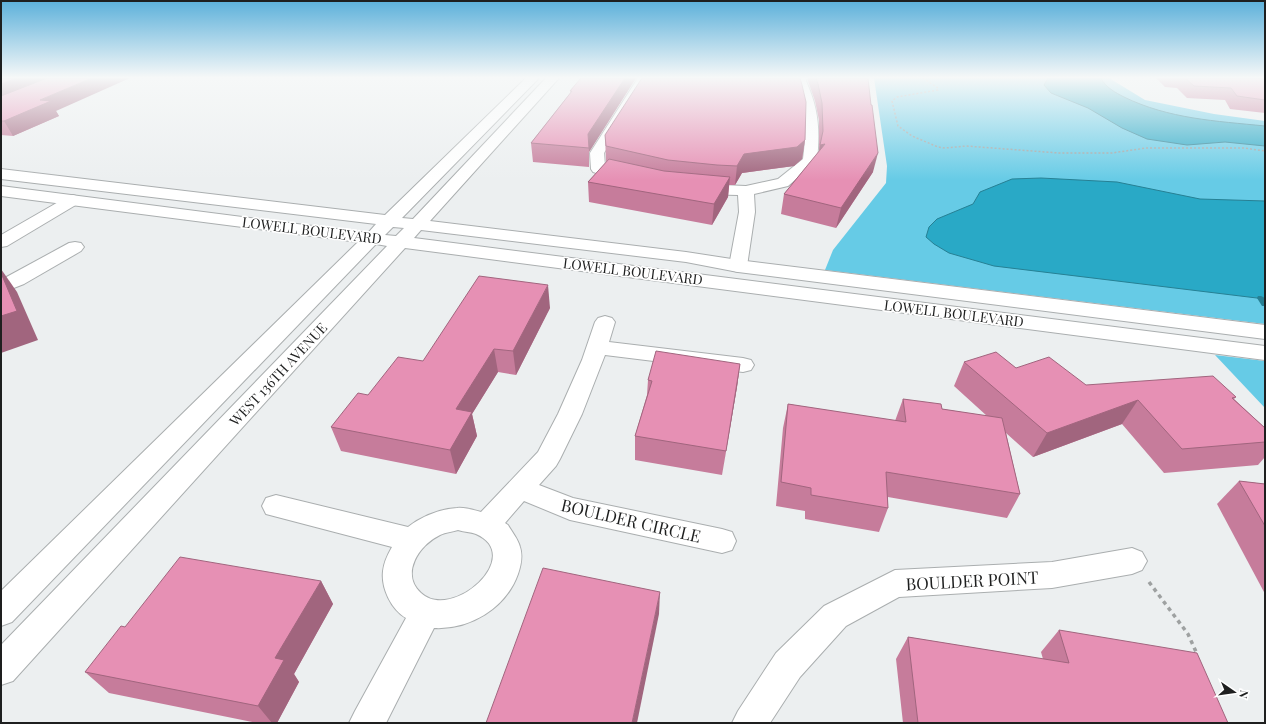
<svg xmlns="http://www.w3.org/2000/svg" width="1266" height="724" font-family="'Playfair Display',serif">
	<rect width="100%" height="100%" fill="#eceff0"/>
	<g fill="#66cbe6">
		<path d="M874 78H1109L1145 100 1214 114 1265 121V324L825 270 833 250 886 183 887 166Z"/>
		<path d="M1215 355 1265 361V408Z"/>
	</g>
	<g fill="#29a9c6" stroke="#268094">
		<path d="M1048 78H1101C1105 87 1116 93 1124 97 1169 119 1216 121 1265 126V146L1225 142 1187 145 1147 139 1122 128 1088 108 1051 93 1044 85Z"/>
		<path d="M1041 178 1117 182 1200 199 1265 201V299L994 266 949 253 934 244 926 237 929 227 937 219 973 204 980 192 1012 179Z"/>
	</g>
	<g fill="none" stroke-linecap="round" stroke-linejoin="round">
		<path fill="#268094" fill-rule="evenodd" d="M1258 296H1261L1265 298V306H1262L1257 298Z"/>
		<defs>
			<g id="minor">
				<path d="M638 78H650L604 153 605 166 633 175 636 178 633 181 628 183 593 172 591 169 590 153Z"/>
				<path d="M795 78H807L806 81C819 110 820 130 817 161L788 186 754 194 755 212 747 266 745 270 738 272 731 270 729 266 739 212 738 195 699 194 693 192 691 189 693 186 699 184 746 186 778 179 803 159C807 129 806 109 794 81Z"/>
				<path d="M73 195 79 197 81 200 79 203 7 246 1 247V235L67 197Z"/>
				<path d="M75 242 81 243 84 247 81 251 24 284 1 293V280L69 243Z"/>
				<path d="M605 316 612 318 615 322 609 342 743 358 751 360 754 365 751 370 743 372 605 355 582 414 560 459 556 466 539 485 573 498 722 529 732 532 736 541 732 550 722 553 570 520 524 501 505 523 508 525C512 532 518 539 520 547 523 556 521 565 518 574 506 608 470 630 434 628L386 723H349L355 711 406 618C391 609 381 588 383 571 384 562 388 554 392 547L266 514 262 506 266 498 276 495 408 527C421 517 439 509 457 508 464 507 474 510 481 512L538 452 558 414 582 360 595 322 598 318ZM458 530C464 532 471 532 476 534 526 556 452 622 421 593 400 574 419 545 440 535 446 532 452 532 458 530Z"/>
				<path d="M1132 548 1142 552 1147 561 1142 570 1132 574 1052 588 899 597 846 626 800 677 770 723H732L738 711 776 653 824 606 895 570 1052 562Z"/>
			</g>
			<path id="major" d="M526 78H539L402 218 413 219 546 78H559L430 221 686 252 738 260 1265 325V339L738 272 686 262 421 230 414 238 1265 346V360L405 248 13 681 1 685V645L387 246 376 244 12 622 1 626V591L358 242 1 196V186L368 233 376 224 1 179V169L385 215ZM393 227 404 228 396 236 385 235Z"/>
		</defs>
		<use href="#minor" stroke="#aaaeaf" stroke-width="2"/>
		<use href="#major" stroke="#aaaeaf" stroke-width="2"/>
		<path stroke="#9ea1a1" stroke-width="1.5" stroke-dasharray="2 2" stroke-linecap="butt" d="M923 78 938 88V90L897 97 892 101 898 126 912 136 938 147 945 148 966 146 1059 153H1112L1146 148H1244L1265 151"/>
		<path stroke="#9ea1a1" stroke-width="3.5" stroke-dasharray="4 4" stroke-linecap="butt" d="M1149 582 1188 634 1197 654"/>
		<use href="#minor" fill="#fff" fill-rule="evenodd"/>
		<use href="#major" fill="#fff" fill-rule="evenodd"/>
	</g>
	<g fill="#c67c9b">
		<path d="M1 78 56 111 59 116 13 136 1 135Z"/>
		<path d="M581 78H636L589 152V167L533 162 531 143 571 92 570 91Z"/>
		<path d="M808 78H868L873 172 836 228 781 214 784 194 819 151V120L815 101 808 81Z"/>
		<path d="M1156 78H1265V113L1230 109 1225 100 1187 98 1177 88 1165 87Z"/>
		<path d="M605 135 805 140 802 159 794 166 742 173 735 185H729L728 197 712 225 589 202 588 182 606 162Z"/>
		<path d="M550 308 516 375 498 372 472 414 477 436 456 474 341 451 331 427 368 395Z"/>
		<path d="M964 362 1016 368 1086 385 1236 397 1234 399 1265 428V457L1258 465 1164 473 1122 424 1033 457 1006 433 1020 494 1007 518 888 497V508L879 532 805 519V511L776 506 783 428 788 404 895 421 903 399 942 409 987 416 954 386Z"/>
		<path d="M740 364 737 387 722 475 635 460V436L647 395 648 380Z"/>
		<path d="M1239 481 1265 484V592H1264L1217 504Z"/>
		<path d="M321 581 333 604 294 674 299 682 277 723H257L109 693 85 672 125 627Z"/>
		<path d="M1059 630 1228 723H903L896 659 908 637 1043 659 1041 652Z"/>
	</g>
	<g fill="#a1657e">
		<path d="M17 78H50L1 101V84Z"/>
		<path d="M92 78H130L56 111 59 116 13 136 4 121 40 100Z"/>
		<path d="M625 78H636L589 152 588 134Z"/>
		<path d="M805 140 802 159 794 166 742 173 735 185 737 166 744 154Z"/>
		<path d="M825 144 817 163 820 145Z"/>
		<path d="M878 153 873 172 836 228 841 208Z"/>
		<path d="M730 177 728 197 712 225 714 204Z"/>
		<path d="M1 269 17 292 38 340 1 353Z"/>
		<path d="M548 285 550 308 516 375 513 351Z"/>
		<path d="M494 349 498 372 472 414 477 436 456 474 450 450 456 409Z"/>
		<path d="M740 364 737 387 722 475 726 451Z"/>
		<path d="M1138 400 1122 424 1033 457 1047 433Z"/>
		<path d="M321 581 333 604 294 674 299 682 277 723H272L258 706 275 658Z"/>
		<path d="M660 592 659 614 637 723H632Z"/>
	</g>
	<g fill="#e690b4" stroke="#a1657e">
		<path d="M1 78H17L1 84Z"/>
		<path d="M47 78H92L40 100 51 101 4 121H1V96Z"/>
		<path d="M581 78H625L588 134 589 148 531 143 572 91H570Z"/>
		<path d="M642 78H800L802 85 806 102 805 140 797 147 744 154 737 166 717 165 668 160 606 146 605 135Z"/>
		<path d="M816 78H868L871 105H872L878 153 841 208 784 194 825 144 820 145 823 131 822 103 818 84Z"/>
		<path d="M1185 78H1258L1265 80V100L1237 96 1231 88 1194 86Z"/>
		<path d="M609 159 664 171 730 177 714 204 588 182Z"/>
		<path d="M1 273 17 311 1 316Z"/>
		<path d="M479 276 548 285 513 351 494 349 456 409 472 412 450 450 331 427 358 393 368 395 398 357 423 361Z"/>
		<path d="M656 351 740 364 726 451 635 436 652 381 648 380Z"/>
		<path d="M996 352 1016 368 1049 357 1086 385 1213 376 1236 397 1232 398 1265 428V442L1182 449 1138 400 1047 433 964 362Z"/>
		<path d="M903 399 941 404 942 409 1002 418 1020 494 886 472 888 508 811 495V488L781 482 788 404 906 422Z"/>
		<path d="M1239 481 1265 484V526Z"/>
		<path d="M180 557 321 581 275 658 284 660 258 706 85 672 121 626 125 627Z"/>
		<path d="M543 568 660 592 632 723H486Z"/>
		<path d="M1059 630 1197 653 1228 723H918L908 637 1069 663Z"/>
	</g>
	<linearGradient id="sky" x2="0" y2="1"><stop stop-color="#5bb0da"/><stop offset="0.43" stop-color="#f6f8f8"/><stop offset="1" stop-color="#f6f8f8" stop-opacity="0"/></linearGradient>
	<rect width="1266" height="180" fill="url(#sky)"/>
	<g text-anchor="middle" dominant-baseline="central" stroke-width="3.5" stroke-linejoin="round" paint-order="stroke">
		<g font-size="14" fill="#1e1f1f" stroke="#fff">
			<text transform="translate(312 230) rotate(7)">LOWELL BOULEVARD</text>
			<text transform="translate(633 271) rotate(7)">LOWELL BOULEVARD</text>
			<text transform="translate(954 313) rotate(7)">LOWELL BOULEVARD</text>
			<text transform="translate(278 374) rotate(-47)">WEST 136TH AVENUE</text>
		</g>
		<g font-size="17" fill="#1e1f1f" stroke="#fff">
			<text transform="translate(631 520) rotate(13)">BOULDER CIRCLE</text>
			<text transform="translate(972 580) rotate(-3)">BOULDER POINT</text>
		</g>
	</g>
	<rect width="1266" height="724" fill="none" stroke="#1e1f1f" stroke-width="4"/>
	<g transform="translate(1234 692) rotate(103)" stroke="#ffffff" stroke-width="3" paint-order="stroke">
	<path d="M0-3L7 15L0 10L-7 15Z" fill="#1e1f1f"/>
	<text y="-6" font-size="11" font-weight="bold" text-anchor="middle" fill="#1e1f1f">N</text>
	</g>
</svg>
